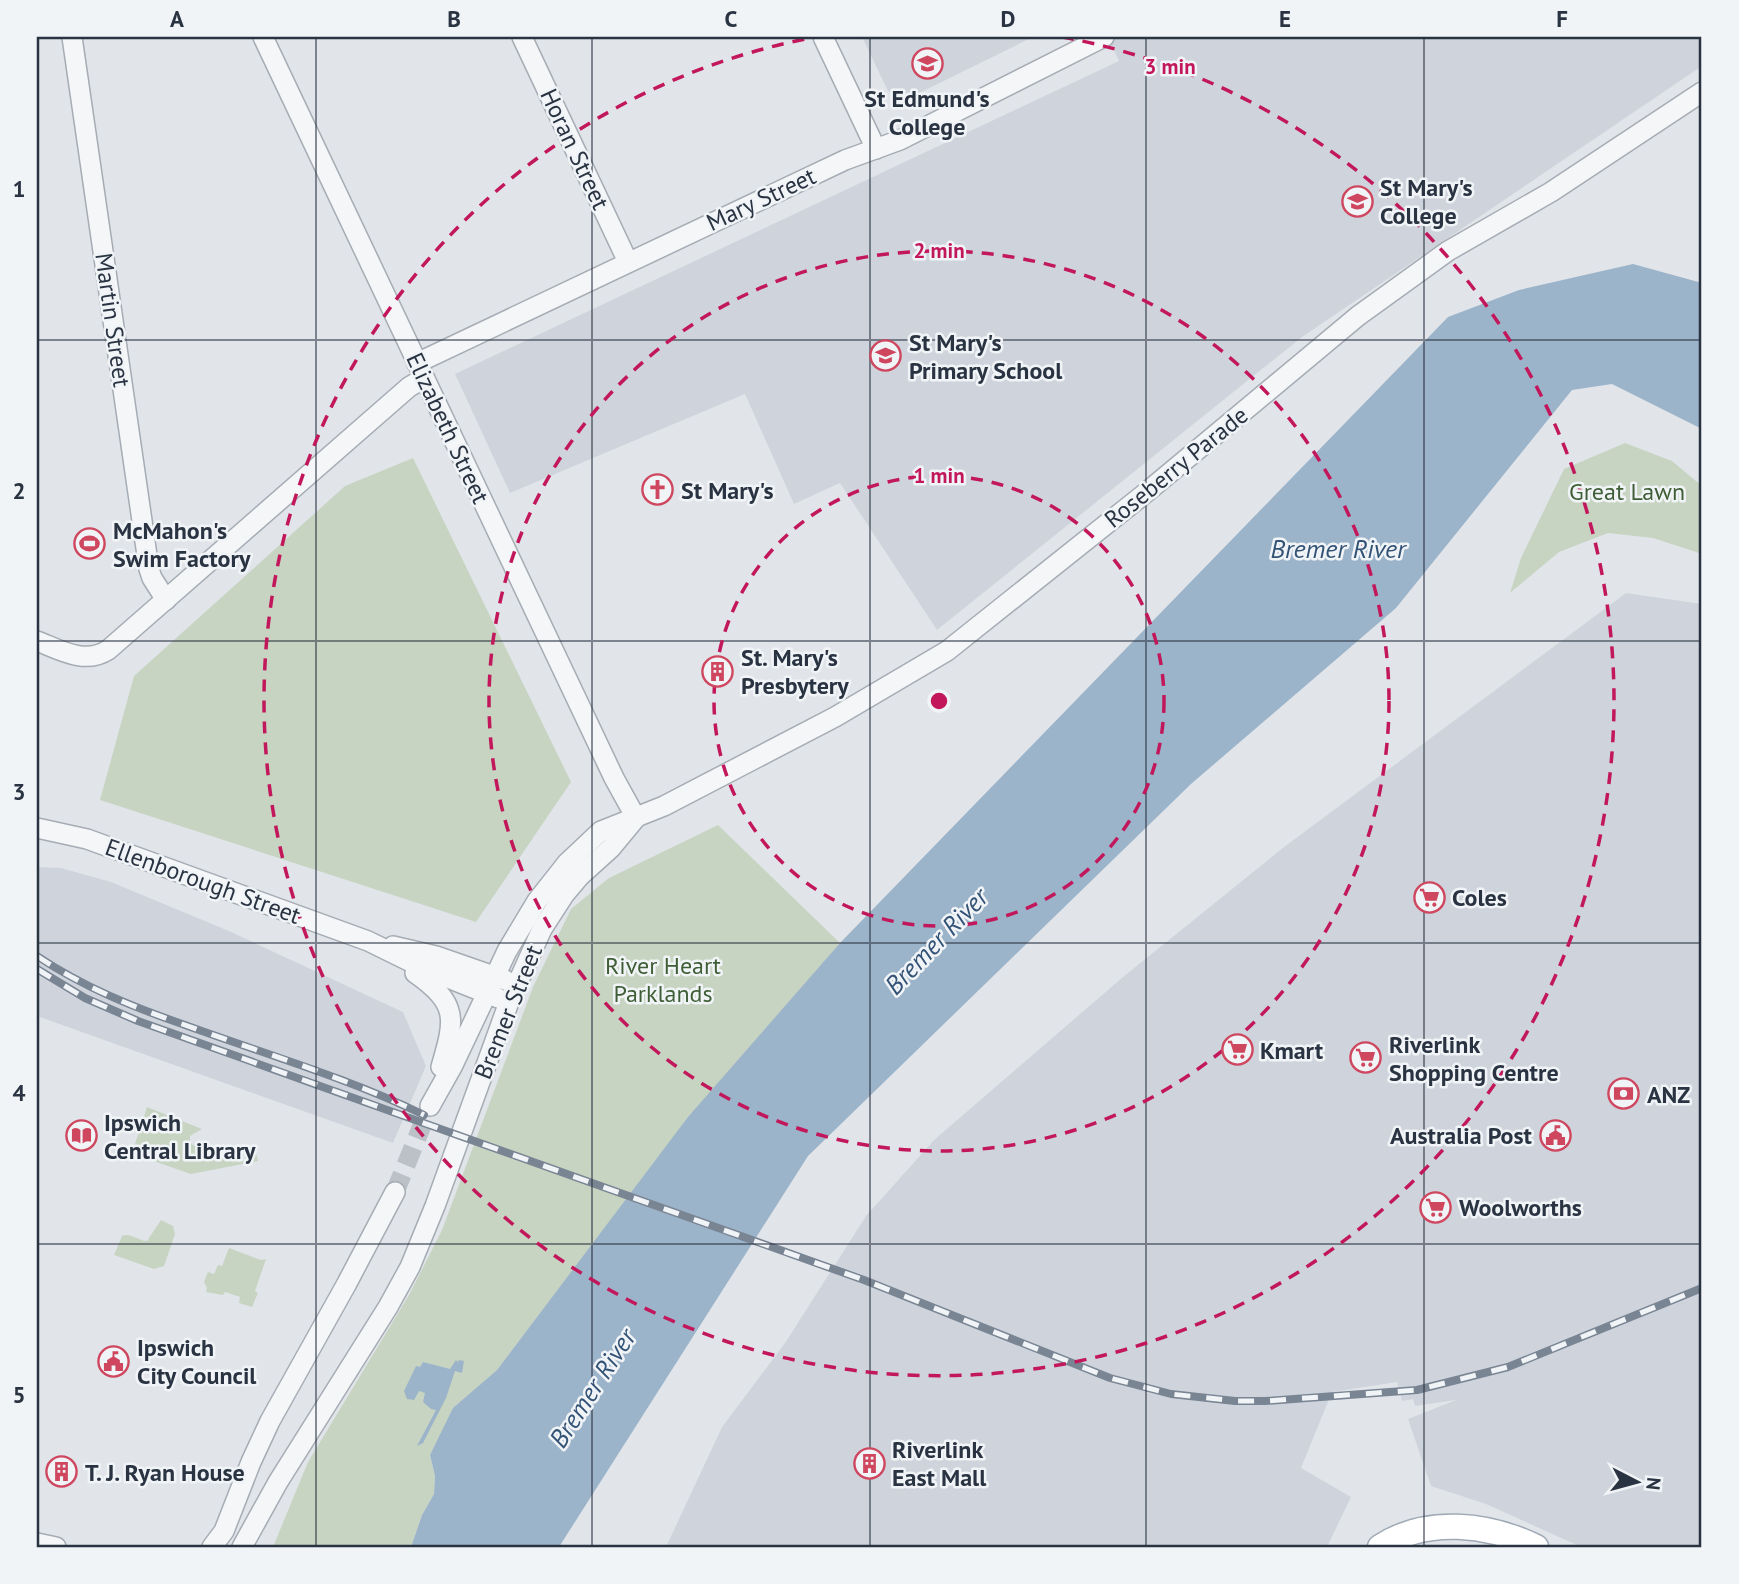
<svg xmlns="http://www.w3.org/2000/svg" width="1739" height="1584" font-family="'PT Sans',sans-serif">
	<rect width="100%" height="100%" fill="#e1e5ea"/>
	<g fill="#cfd4dc">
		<path d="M862 37H1033L903 101 888 91Z"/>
		<path d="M1108 37H1702V66L1302 337 937 630 840 483 794 504 745 394 510 493 455 374 1119 61Z"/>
		<path d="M1626 593 1702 604V1547H1581L1486 1504 1431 1486 1408 1419 1456 1400 1415 1406 1413 1399 1402 1401 1397 1382 1332 1392 1301 1468 1351 1497 1327 1547H666L722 1427 785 1343 866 1216 934 1140 1123 977 1284 847Z"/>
		<path d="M37 867 61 868 111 882 229 931 403 1012 426 1066 393 1143 37 1016Z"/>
	</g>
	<g fill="#c7d4c2">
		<path d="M1625 443 1672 461 1702 486V554L1653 538 1608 533 1559 552 1510 593 1521 558 1564 469Z"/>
		<path d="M413 458 571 782 476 922 100 800 134 676 345 486Z"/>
		<path d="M718 825 840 943 654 1164 497 1370 454 1408 430 1455 435 1476 434 1494 422 1515 411 1547H273L308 1462 409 1295 442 1230 533 987 571 909 609 878Z"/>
		<path d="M147 1107 202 1129 190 1136V1142L193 1145 239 1162 245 1160V1149L256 1153 258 1161 191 1174 139 1156 134 1147Z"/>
		<path d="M161 1220 173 1226 175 1234 164 1266 154 1269 114 1255 122 1236C131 1232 138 1241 147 1241Z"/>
		<path d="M229 1248 261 1260 266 1259 255 1291 258 1293 252 1307 239 1303 240 1297 225 1292 223 1295 206 1292 207 1288 204 1282 208 1272 214 1274 218 1265 222 1266Z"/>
	</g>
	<g fill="#9cb4ca">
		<path d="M1633 264 1702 283V429L1612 384 1572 390 1396 608 1191 784 808 1156 559 1547H411L422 1515 434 1494 435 1476 430 1455 453 1408 497 1370 688 1117 840 943 1448 317 1519 290Z"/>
		<path d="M456 1360 458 1362 459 1360 464 1361 462 1373 455 1371 446 1398 423 1443 417 1446 436 1410 431 1409 423 1402 425 1393 419 1391 414 1400 407 1399 404 1391 416 1366 420 1367 423 1362 450 1369Z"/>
	</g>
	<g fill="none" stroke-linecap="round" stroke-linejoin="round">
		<path stroke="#bcc1c8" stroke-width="19" stroke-dasharray="19 10" stroke-linecap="butt" d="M395 1192 430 1106"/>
		<defs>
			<g id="minor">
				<path d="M72 37 149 569 152 578 166 600"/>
				<path d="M263 37 614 778 636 818"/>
				<path d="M522 37 628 262"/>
				<path d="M823 37 876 149"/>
				<path d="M417 363 845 160 900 140 1104 37"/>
				<path d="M37 641C60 650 85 665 108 650L409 387 424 378"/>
				<path d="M37 828 87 839 368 941 423 968 498 998"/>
				<path d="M393 946 436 956 505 980"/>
				<path d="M415 973C459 1004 455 1019 441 1067"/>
				<path d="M430 1106 453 1065 507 951 537 901 567 863 601 831 664 806 835 717 947 651 1148 491 1358 316 1448 251 1551 192 1702 92"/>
				<path d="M37 1543 56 1547"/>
				<path d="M212 1547 224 1531 251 1462 270 1421 346 1285 395 1192"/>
				<path d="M242 1547 278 1482 388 1307 410 1267 435 1206 509 1002 542 929 564 895 580 876 611 848 635 819"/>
			</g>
			<path id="major" d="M1380 1547C1427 1516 1489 1524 1536 1547"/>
		</defs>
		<use href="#minor" stroke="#a6acb4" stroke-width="22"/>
		<use href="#major" stroke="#a0aab6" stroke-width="27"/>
		<use href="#minor" stroke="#f4f6f8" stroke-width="19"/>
		<use href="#major" stroke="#fff" stroke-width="24"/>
		<defs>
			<g id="rail">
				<path d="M37 956C83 987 133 1007 185 1025 265 1054 348 1078 424 1115"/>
				<path d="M37 969 85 998 138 1021 864 1280 1110 1378 1171 1394 1235 1401H1265L1417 1390 1508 1367 1702 1288"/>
			</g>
		</defs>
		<use href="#rail" stroke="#7a8594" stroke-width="8"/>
		<use href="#rail" stroke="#f1f4f7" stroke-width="5" stroke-dasharray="16" stroke-linecap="butt"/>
	</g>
	<path fill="none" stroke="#293342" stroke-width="2" stroke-opacity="0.55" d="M316 37V1547M592 37V1547M870 37V1547M1146 37V1547M1424 37V1547M37 340H1702M37 641H1702M37 943H1702M37 1244H1702"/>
	<g fill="none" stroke="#c2185b" stroke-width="3.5" stroke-dasharray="12 9">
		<circle cx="939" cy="701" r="225"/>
		<circle cx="939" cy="701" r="450"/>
		<path d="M1062 37A675 675 0 1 1 816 37"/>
	</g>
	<defs>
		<symbol id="school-ring" viewBox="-11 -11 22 22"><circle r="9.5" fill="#f1f4f7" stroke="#cf465f" stroke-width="1.5"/><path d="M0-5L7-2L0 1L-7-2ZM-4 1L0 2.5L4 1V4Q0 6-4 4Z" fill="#cf465f"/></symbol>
		<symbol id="church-ring" viewBox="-11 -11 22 22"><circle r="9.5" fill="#f1f4f7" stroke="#cf465f" stroke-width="1.5"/><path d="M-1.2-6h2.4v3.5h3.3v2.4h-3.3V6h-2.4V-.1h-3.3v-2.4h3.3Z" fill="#cf465f"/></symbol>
		<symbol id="stadium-ring" viewBox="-11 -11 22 22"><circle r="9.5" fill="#f1f4f7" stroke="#cf465f" stroke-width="1.5"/><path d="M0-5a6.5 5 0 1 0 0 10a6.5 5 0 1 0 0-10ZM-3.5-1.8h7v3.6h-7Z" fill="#cf465f"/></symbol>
		<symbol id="building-ring" viewBox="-11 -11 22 22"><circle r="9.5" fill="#f1f4f7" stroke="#cf465f" stroke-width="1.5"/><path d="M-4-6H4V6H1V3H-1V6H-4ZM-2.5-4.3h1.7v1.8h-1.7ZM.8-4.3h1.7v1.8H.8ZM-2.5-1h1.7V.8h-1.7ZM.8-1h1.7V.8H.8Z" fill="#cf465f"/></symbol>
		<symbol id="supermarket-ring" viewBox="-11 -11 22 22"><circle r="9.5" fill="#f1f4f7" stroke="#cf465f" stroke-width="1.5"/><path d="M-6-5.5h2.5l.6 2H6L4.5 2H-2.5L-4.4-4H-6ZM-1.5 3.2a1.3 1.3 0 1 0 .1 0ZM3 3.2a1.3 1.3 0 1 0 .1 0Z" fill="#cf465f"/></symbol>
		<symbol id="bank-ring" viewBox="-11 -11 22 22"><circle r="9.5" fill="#f1f4f7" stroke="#cf465f" stroke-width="1.5"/><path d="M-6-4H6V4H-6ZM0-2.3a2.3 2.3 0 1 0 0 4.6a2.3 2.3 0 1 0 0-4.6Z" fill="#cf465f"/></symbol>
		<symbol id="civic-ring" viewBox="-11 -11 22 22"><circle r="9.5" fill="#f1f4f7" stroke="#cf465f" stroke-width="1.5"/><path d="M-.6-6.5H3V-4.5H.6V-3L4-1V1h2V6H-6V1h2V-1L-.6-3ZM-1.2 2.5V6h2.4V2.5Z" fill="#cf465f"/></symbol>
		<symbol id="library-ring" viewBox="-11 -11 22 22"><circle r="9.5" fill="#f1f4f7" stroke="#cf465f" stroke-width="1.5"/><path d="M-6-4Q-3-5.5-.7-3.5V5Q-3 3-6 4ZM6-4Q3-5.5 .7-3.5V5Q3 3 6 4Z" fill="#cf465f"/></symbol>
	</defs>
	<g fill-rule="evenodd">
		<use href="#school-ring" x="910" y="46" width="35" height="35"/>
		<use href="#school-ring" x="1340" y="184" width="35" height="35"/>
		<use href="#school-ring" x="868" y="338" width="35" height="35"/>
		<use href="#church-ring" x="640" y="472" width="35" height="35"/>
		<use href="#stadium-ring" x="72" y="526" width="35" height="35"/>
		<use href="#building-ring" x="700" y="654" width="35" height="35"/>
		<use href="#supermarket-ring" x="1412" y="880" width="35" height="35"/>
		<use href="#supermarket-ring" x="1220" y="1032" width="35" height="35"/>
		<use href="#supermarket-ring" x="1348" y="1040" width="35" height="35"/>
		<use href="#bank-ring" x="1606" y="1076" width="35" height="35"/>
		<use href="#civic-ring" x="1538" y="1118" width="35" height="35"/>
		<use href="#library-ring" x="64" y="1118" width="35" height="35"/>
		<use href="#supermarket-ring" x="1418" y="1190" width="35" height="35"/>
		<use href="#civic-ring" x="96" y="1344" width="35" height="35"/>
		<use href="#building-ring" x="852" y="1446" width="35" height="35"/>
		<use href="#building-ring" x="44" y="1454" width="35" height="35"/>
	</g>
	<g text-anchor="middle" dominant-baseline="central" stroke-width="5" stroke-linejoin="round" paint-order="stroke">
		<g font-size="24" font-weight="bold" fill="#293342" stroke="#f1f4f7" text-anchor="start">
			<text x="927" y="98" text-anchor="middle">St Edmund's<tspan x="927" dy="28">College</tspan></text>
			<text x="1380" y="187">St Mary's<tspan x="1380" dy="28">College</tspan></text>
			<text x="909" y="342">St Mary's<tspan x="909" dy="28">Primary School</tspan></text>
			<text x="681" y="490">St Mary's</text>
			<text x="113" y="530">McMahon's<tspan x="113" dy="28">Swim Factory</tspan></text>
			<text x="741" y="657">St. Mary's<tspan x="741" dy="28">Presbytery</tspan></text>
			<text x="1452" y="897">Coles</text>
			<text x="1389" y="1044">Riverlink<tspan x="1389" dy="28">Shopping Centre</tspan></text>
			<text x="1260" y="1050">Kmart</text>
			<text x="1647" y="1094">ANZ</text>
			<text x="104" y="1122">Ipswich<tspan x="104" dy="28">Central Library</tspan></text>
			<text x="1532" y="1135" text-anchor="end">Australia Post</text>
			<text x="1459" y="1207">Woolworths</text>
			<text x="137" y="1347">Ipswich<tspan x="137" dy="28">City Council</tspan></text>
			<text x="892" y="1449">Riverlink<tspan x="892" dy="28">East Mall</tspan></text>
			<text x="85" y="1472">T. J. Ryan House</text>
		</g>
		<g font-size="24" fill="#293342" stroke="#f1f4f7">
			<text transform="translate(575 149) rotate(65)">Horan Street</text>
			<text transform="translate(761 199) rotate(-25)">Mary Street</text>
			<text transform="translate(113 320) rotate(82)">Martin Street</text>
			<text transform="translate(448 428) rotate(65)">Elizabeth Street</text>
			<text transform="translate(1176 467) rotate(-39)">Roseberry Parade</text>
			<text transform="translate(203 881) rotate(20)">Ellenborough Street</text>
			<text transform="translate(508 1012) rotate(-68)">Bremer Street</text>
		</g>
		<g font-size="24" fill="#3f5e36" stroke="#f1f4f7">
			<text x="1627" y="491">Great Lawn</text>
			<text x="663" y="965">River Heart<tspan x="663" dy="28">Parklands</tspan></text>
		</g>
		<g font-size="26" font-style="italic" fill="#335376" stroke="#f1f4f7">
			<text x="1338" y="548">Bremer River</text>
			<text transform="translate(936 941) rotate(-46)">Bremer River</text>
			<text transform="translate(592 1388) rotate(-57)">Bremer River</text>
		</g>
	</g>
	<circle cx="939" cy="701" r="10" fill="#c2185b" stroke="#f1f4f7" stroke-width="3.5"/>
	<g font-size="21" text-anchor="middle" font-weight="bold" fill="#c2185b" stroke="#f1f4f7" stroke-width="5" stroke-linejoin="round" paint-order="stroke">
		<text x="1170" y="74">3 min</text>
		<text x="939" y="258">2 min</text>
		<text x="939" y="483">1 min</text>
	</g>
	<rect width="1739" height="1584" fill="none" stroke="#f1f4f7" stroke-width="77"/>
	<g transform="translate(1637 1482) rotate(96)" stroke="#f1f4f7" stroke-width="5" paint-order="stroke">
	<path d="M0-5L12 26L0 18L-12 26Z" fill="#293342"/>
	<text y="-10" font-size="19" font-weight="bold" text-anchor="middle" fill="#293342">N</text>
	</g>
	<rect x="38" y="38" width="1662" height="1508" fill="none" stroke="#293342" stroke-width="2.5"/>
	<g font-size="23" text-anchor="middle" font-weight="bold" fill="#293342">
		<text x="177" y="27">A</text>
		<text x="454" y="27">B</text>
		<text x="731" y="27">C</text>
		<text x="1008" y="27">D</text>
		<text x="1285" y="27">E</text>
		<text x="1562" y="27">F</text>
		<text x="19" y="197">1</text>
		<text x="19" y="499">2</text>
		<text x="19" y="800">3</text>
		<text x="19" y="1101">4</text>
		<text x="19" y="1403">5</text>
	</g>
</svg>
